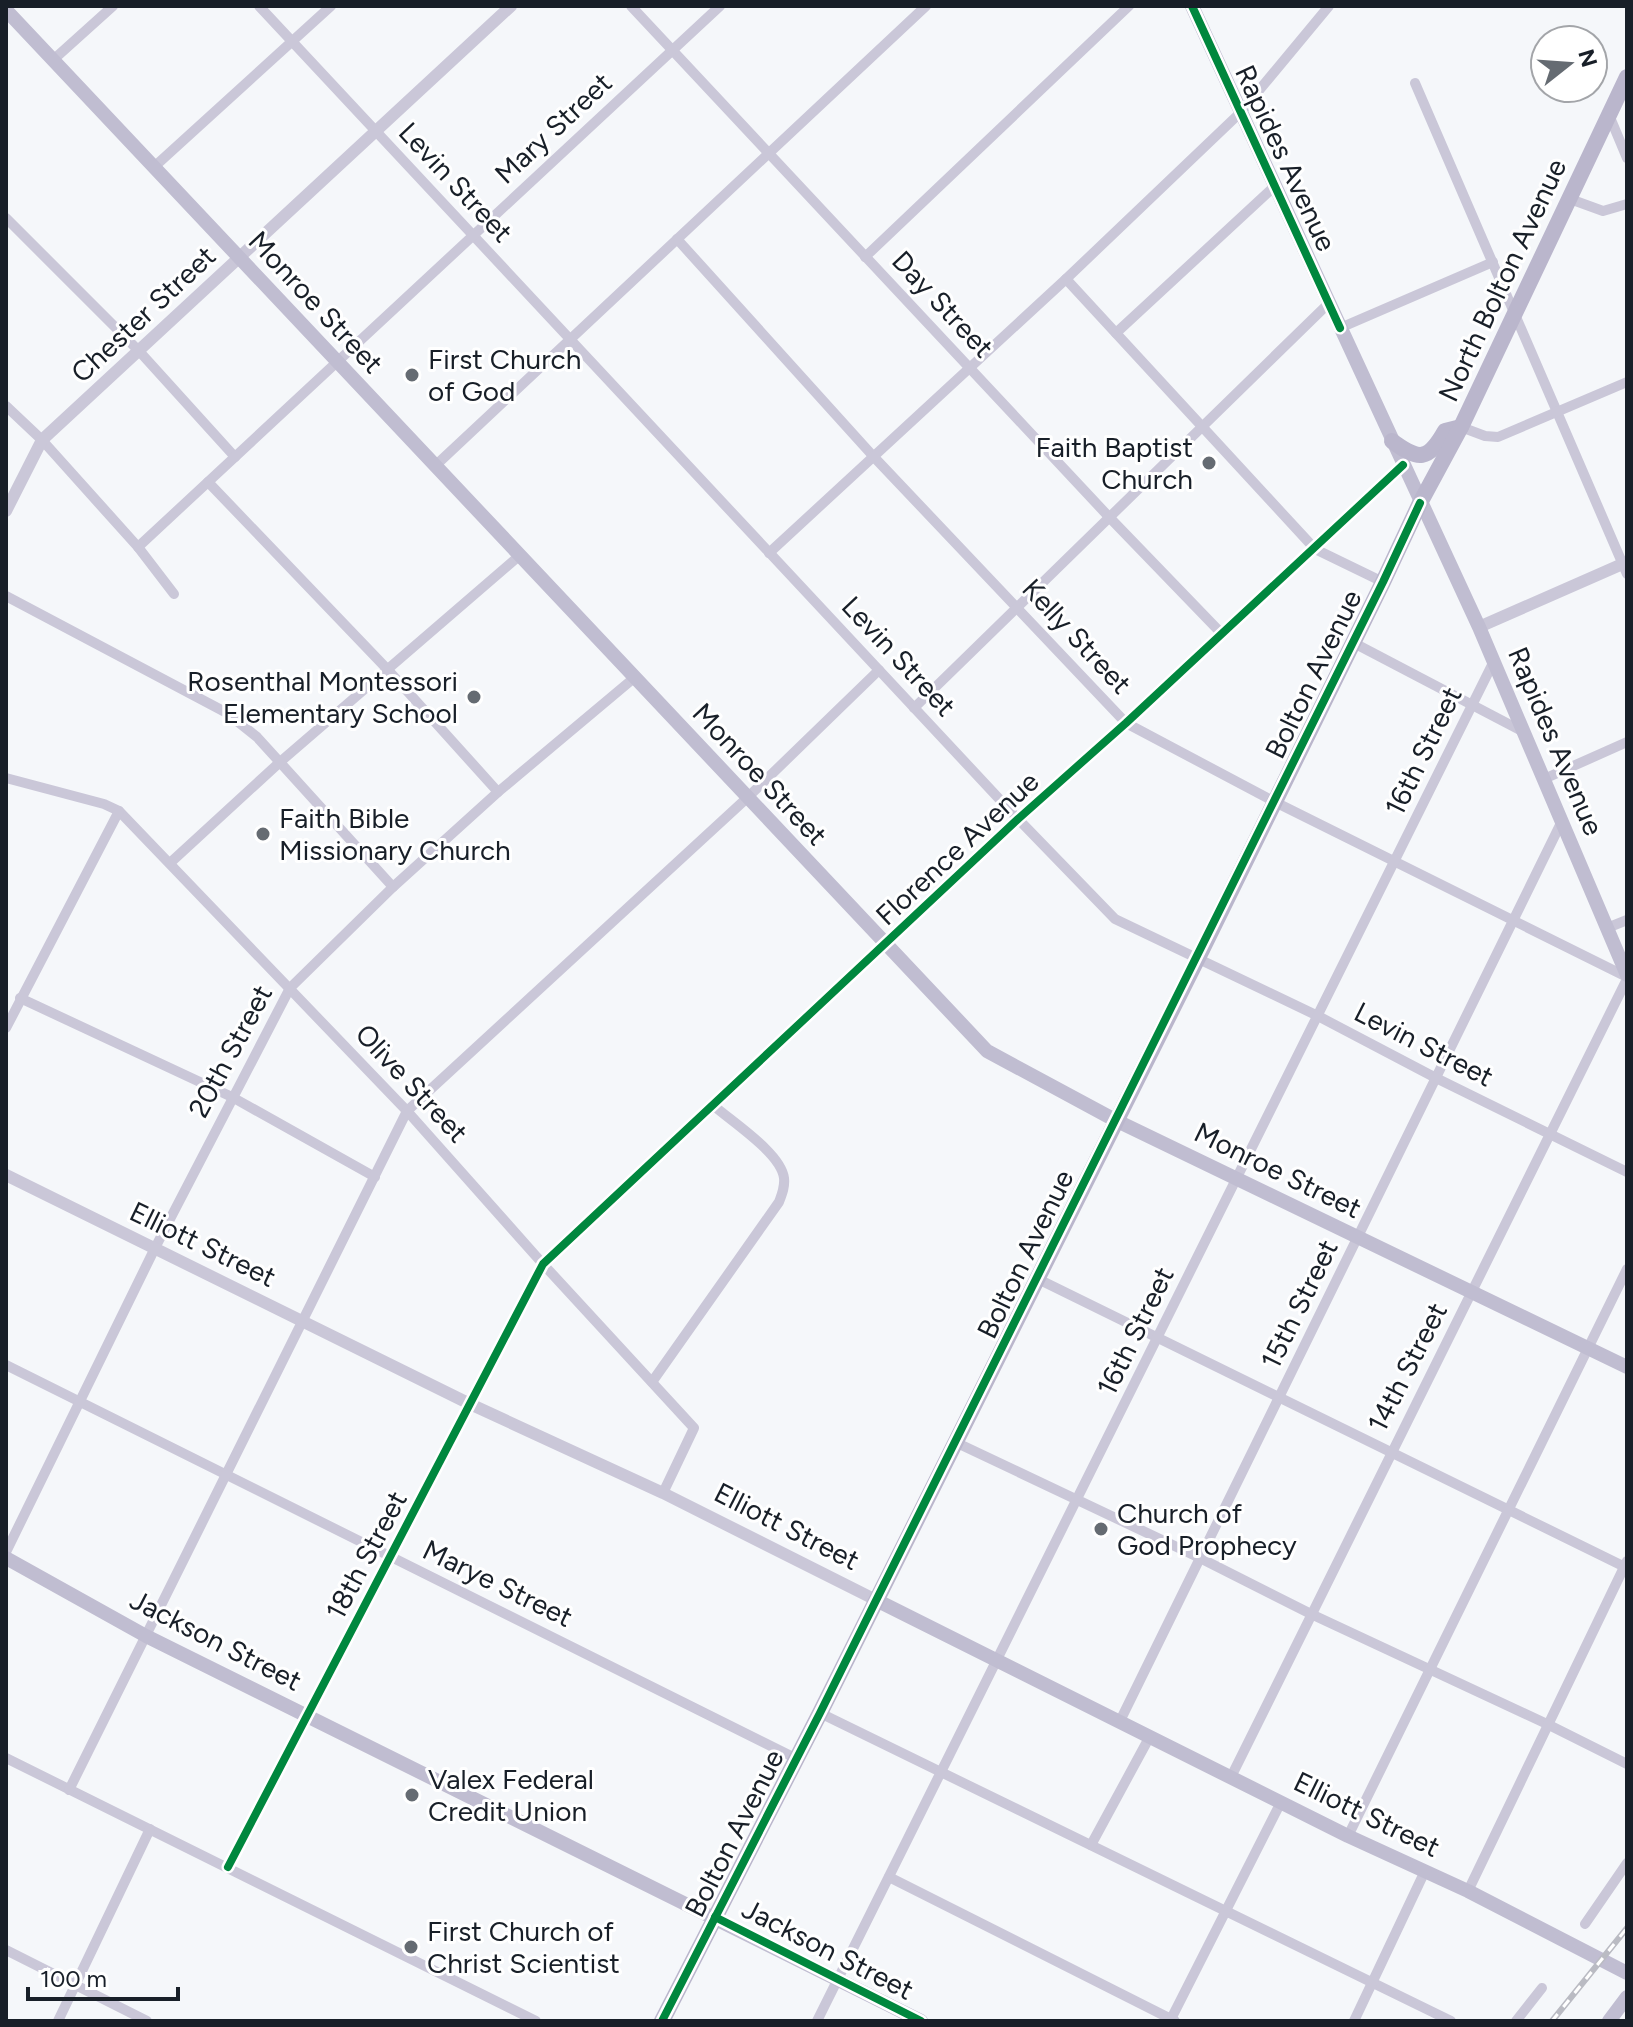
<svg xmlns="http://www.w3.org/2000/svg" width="1633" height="2027" font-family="Figtree,sans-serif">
	<rect width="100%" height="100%" fill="#f5f7fa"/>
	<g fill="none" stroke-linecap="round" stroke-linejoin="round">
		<g stroke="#cac7d8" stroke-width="10">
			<path d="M259 6 1018 819 1115 919 1318 1016 1436 1078 1627 1172"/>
			<path d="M631 6 1110 518 1222 634"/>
			<path d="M53 60 113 6"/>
			<path d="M1415 83 1627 574"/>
			<path d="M1609 115 1627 158"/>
			<path d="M154 167 331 6"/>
			<path d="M1570 199 1603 211 1627 204"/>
			<path d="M6 218 139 351 235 457"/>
			<path d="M677 239 873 456 1126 723 1275 802 1627 977"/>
			<path d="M865 257 1129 6"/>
			<path d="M1066 279 1315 549 1383 582"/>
			<path d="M1340 328 1493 262"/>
			<path d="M1116 333 1275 186"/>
			<path d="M6 406 42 440 138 547 174 594"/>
			<path d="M1461 427 1485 436 1498 437 1627 382"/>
			<path d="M435 466 926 6"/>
			<path d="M208 482 389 671 498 792"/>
			<path d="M138 547 720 6"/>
			<path d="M769 553 1066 279 1241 112 1329 6"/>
			<path d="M6 596 227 713 257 737 393 887"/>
			<path d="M1352 642 1524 732"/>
			<path d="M914 708 1329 303"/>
			<path d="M6 778 104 804 119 811 407 1111 543 1264 694 1428 663 1493"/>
			<path d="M1544 779 1627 742"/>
			<path d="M170 863 280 762 519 556"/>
			<path d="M1607 928 1627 920"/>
			<path d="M20 998 232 1097 375 1177"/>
			<path d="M6 1028 119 811"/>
			<path d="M1038 1279 1627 1568"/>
			<path d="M6 1365 797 1759"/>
			<path d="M652 1382 779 1202C782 1194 785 1187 784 1178 781 1153 732 1122 713 1105"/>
			<path d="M955 1442 1200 1558 1311 1614 1547 1724 1627 1764"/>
			<path d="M6 1552 155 1248 290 988 393 887 498 792 634 678"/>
			<path d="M820 1713 1451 2021"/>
			<path d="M1120 1721 1562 821"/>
			<path d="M6 1758 536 2021"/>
			<path d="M1231 1777 1627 979"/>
			<path d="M69 1790 407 1111 747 798 879 670"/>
			<path d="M1348 1836 1627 1269"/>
			<path d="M1091 1845 1149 1738"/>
			<path d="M228 1867 543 1264 1018 819 1126 723 1403 465"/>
			<path d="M889 1877 1175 2021"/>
			<path d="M1468 1891 1627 1561"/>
			<path d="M1585 1924 1627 1863"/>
			<path d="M6 1950 147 2021"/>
			<path d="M58 2021 150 1829"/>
			<path d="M817 2021 1494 661"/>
			<path d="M1170 2021 1281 1802"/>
			<path d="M1354 2021 1425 1871"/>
			<path d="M1516 2021 1542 1988"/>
		</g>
		<g stroke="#cac7d8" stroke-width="12">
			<path d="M6 511 42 440 511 6"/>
			<path d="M1479 627 1627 562"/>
			<path d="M6 1175 470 1404 663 1493 876 1600"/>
		</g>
		<g stroke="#c0bdd1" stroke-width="14">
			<path d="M1192 6 1479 627 1627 975"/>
			<path d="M6 10 987 1051 1115 1120 1627 1367"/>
			<path d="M6 1558 146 1636 921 2021"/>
			<path d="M876 1600 1348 1836 1468 1891 1627 1973"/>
			<path d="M1609 2021 1627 1997"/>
		</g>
		<g stroke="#bab6cc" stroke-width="16">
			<path d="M1392 441C1419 461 1428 461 1445 431L1461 427"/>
			<path d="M662 2021 820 1713 1202 950 1383 582 1420 503 1461 427 1627 77"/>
		</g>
		<defs>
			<path id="rail" d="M1552 2021 1627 1928"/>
		</defs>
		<use href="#rail" stroke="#babbc3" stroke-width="6"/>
		<use href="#rail" stroke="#fff" stroke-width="3" stroke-dasharray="9" stroke-linecap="butt"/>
		<defs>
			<g id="cycleway">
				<path d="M1192 6 1340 328"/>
				<path d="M228 1867 543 1264 1018 819 1126 723 1403 465"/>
				<path d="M715 1917 921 2021"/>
				<path d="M662 2021 820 1713 1383 582 1420 503"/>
			</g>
		</defs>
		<use href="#cycleway" stroke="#fff" stroke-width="13"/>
		<use href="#cycleway" stroke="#00873e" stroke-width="8"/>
	</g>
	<g fill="#656b72" stroke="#fff" stroke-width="3">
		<circle cx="412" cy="375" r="8"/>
		<circle cx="1209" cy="463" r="8"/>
		<circle cx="474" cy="697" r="8"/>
		<circle cx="263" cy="834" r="8"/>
		<circle cx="1101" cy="1529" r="8"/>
		<circle cx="412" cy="1795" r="8"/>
		<circle cx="411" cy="1947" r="8"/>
	</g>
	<g text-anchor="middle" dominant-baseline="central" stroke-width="6" stroke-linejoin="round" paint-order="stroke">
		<g font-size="28" fill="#181f28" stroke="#fff">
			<text transform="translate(553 128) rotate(-43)">Mary Street</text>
			<text transform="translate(1286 158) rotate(65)">Rapides Avenue</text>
			<text transform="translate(456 182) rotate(47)">Levin Street</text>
			<text transform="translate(1502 280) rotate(-65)">North Bolton Avenue</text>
			<text transform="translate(316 302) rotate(47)">Monroe Street</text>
			<text transform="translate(943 304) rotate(47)">Day Street</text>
			<text transform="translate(143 314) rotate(-43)">Chester Street</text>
			<text transform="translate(1077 636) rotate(47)">Kelly Street</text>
			<text transform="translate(899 656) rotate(47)">Levin Street</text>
			<text transform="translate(1313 674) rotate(-64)">Bolton Avenue</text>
			<text transform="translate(1556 741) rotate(67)">Rapides Avenue</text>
			<text transform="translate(1423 751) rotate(-64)">16th Street</text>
			<text transform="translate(760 774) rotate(47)">Monroe Street</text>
			<text transform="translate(957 848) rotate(-43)">Florence Avenue</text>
			<text transform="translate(1424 1044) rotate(27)">Levin Street</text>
			<text transform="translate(230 1051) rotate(-62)">20th Street</text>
			<text transform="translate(412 1083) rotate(47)">Olive Street</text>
			<text transform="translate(1278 1170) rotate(26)">Monroe Street</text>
			<text transform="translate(203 1244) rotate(26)">Elliott Street</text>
			<text transform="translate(1025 1254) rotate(-64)">Bolton Avenue</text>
			<text transform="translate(1299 1304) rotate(-64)">15th Street</text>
			<text transform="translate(1135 1331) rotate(-64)">16th Street</text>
			<text transform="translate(1407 1367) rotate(-63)">14th Street</text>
			<text transform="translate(787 1526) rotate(27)">Elliott Street</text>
			<text transform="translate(366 1555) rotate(-62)">18th Street</text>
			<text transform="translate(498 1583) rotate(26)">Marye Street</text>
			<text transform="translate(216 1640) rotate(27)">Jackson Street</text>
			<text transform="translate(1367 1814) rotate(26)">Elliott Street</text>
			<text transform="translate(734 1833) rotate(-63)">Bolton Avenue</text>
			<text transform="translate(828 1949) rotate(27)">Jackson Street</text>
		</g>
		<g font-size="28" fill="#181f28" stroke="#fff" text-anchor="start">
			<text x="428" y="359">First Church<tspan x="428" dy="32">of God</tspan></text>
			<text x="1193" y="447" text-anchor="end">Faith Baptist<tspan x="1193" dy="32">Church</tspan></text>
			<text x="458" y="681" text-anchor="end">Rosenthal Montessori<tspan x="458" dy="32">Elementary School</tspan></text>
			<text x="279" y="818">Faith Bible<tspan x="279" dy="32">Missionary Church</tspan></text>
			<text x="1117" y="1513">Church of<tspan x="1117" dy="32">God Prophecy</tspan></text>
			<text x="428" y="1779">Valex Federal<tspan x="428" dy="32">Credit Union</tspan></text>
			<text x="427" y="1931">First Church of<tspan x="427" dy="32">Christ Scientist</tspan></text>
		</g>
	</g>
	<rect width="1633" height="2027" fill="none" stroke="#181f28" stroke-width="16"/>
	<g transform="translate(1569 64) rotate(73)"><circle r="38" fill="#ffffff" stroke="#a3a5a9" stroke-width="2"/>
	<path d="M0-6L14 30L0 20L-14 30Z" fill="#656b72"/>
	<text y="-12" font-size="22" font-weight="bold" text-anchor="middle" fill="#181f28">N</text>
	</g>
	<path d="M28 1987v12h150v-12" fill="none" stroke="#181f28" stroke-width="4"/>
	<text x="40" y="1987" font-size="24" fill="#181f28" stroke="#ffffff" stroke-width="6" paint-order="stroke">100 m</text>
</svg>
